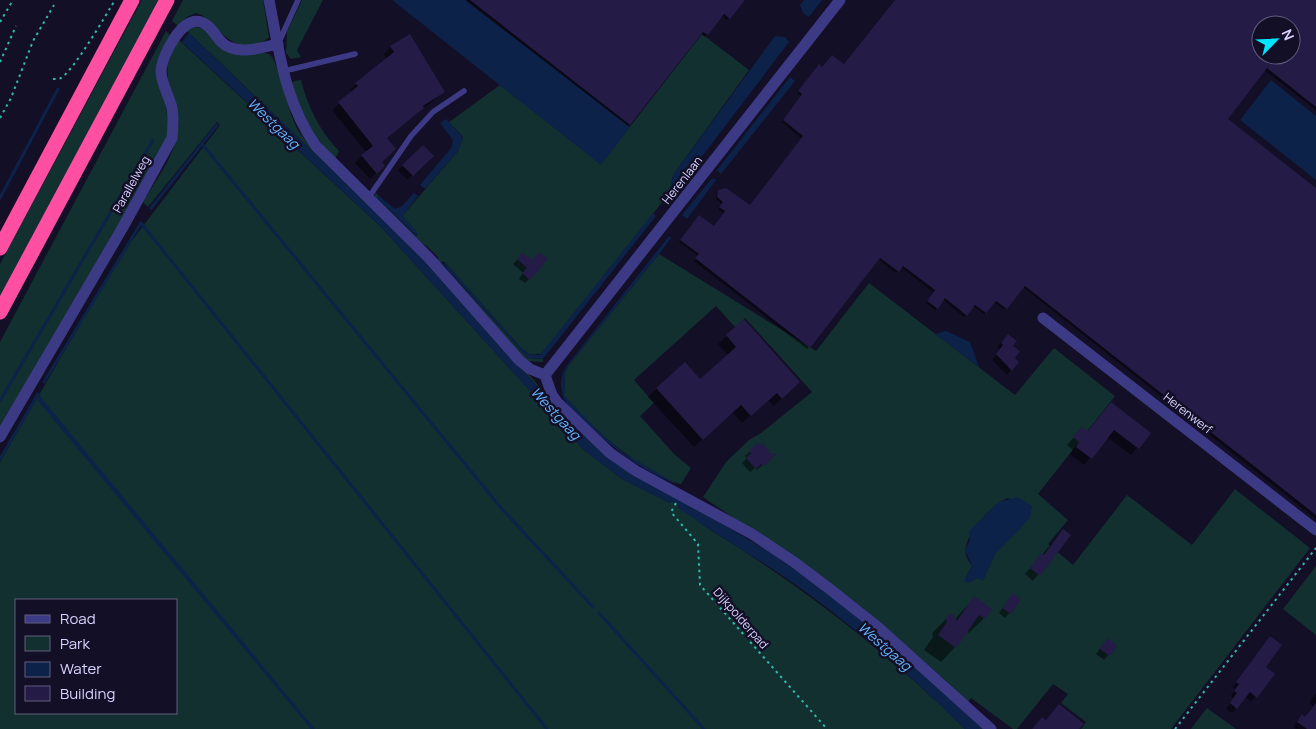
<svg xmlns="http://www.w3.org/2000/svg" width="1316" height="729" font-family="Manrope,sans-serif">
	<rect width="100%" height="100%" fill="#130f26"/>
	<g fill="#12302f" fill-rule="evenodd">
		<path d="M142 0H163L0 300V264Z"/>
		<path d="M183 0H263L269 37C243 61 220 32 202 15L196 13 187 17 178 26 172 21Z"/>
		<path d="M302 0H323L297 50 301 57 291 59 286 53 287 32Z"/>
		<path d="M196 27C212 29 215 47 229 52 242 58 258 47 270 55 277 59 288 108 293 119 297 131 304 139 312 148L426 259 555 404 592 442 627 468 677 495 676 497 617 464 593 445 551 402 404 239 186 30Z"/>
		<path d="M166 31 172 37 158 61 169 126 165 146 0 428V342Z"/>
		<path d="M702 34 749 70 673 175 670 190 663 201 542 354H529L522 349 449 267 443 261 441 263 528 358 543 359V362L529 361 520 354 438 261V257L427 246 414 239 375 199V192L379 196 377 198 416 236 418 235 404 218V214L458 151 463 137 449 122 500 85 601 164Z"/>
		<path d="M178 39 381 227 584 450 622 479 670 503 672 501C685 509 696 521 709 529 801 586 888 652 965 729H0V462L118 259 220 125 217 122 148 207 143 202C156 180 175 156 178 129 181 106 162 84 169 61 171 53 175 46 178 39ZM16 600H176V713H16Z"/>
		<path d="M301 80C308 108 320 131 339 151L334 161 305 121 292 84 294 81Z"/>
		<path d="M659 254 816 351 869 283 1015 395 1054 348 1115 396 1038 494 1068 520 1048 544 1073 565 1127 495 1192 545 1235 489 1310 548 1171 729H1081L1086 722 1061 703 1068 694 1053 684 1017 729H1013L971 698 968 702 943 678 854 601 703 497 726 462 749 440 761 433 812 392 745 318 735 327 716 306 634 380 654 403 640 416 675 455 691 468 681 484C648 478 585 422 564 396L565 372 569 365ZM1008 498 1030 517 995 554 983 580 978 578 969 582 967 575 972 566C970 563 967 559 966 555 962 536 991 505 1008 498Z"/>
		<path d="M1316 566V635L1283 609Z"/>
		<path d="M1207 708 1236 729H1191Z"/>
	</g>
	<g fill="#0c2248">
		<path d="M392 0H465L630 127 601 165Z"/>
		<path d="M804 0H822L809 17 803 13 800 5Z"/>
		<path d="M189 33 404 239 551 402 593 445 617 464 709 516 773 554 812 582 853 611 987 729H965C917 681 865 636 810 595 767 563 720 538 677 507V504L672 502 670 503 622 479 584 450 381 227 182 42Z"/>
		<path d="M775 36 785 37 789 42 666 204 663 201 670 190 673 175Z"/>
		<path d="M790 77 795 81 721 174 717 170Z"/>
		<path d="M1271 80 1316 116V180L1240 120Z"/>
		<path d="M446 119 463 138 458 151 425 189 420 185 451 148 453 140 440 123Z"/>
		<path d="M712 178 716 180 687 219 682 215Z"/>
		<path d="M414 193 418 196 404 214V218L417 232V236L377 198 379 196 395 209 401 207Z"/>
		<path d="M653 213 656 216 543 359 528 358 441 262 449 267 522 349 529 354 540 355Z"/>
		<path d="M669 236 671 238 659 254 569 365C563 375 564 385 565 396L595 428 625 454 677 484C640 471 608 444 580 417 575 411 565 404 563 396 559 385 561 373 568 364Z"/>
		<path d="M946 331 970 342 979 367 935 334Z"/>
		<path d="M39 395 315 729H311L38 401Z"/>
		<path d="M1018 497 1032 506 1030 517 1020 529 995 554 983 581 978 578 967 583 964 581 972 566 965 550 970 540 969 531 999 502Z"/>
	</g>
	<g fill="#0007" fill-rule="evenodd">
		<path d="M466 0H743L727 20 722 16 705 37 700 33 628 126Z"/>
		<path d="M896 0H1316V110L1264 70 1226 119 1316 189V519L1023 287 1004 310 994 302 984 314 973 306 964 317 943 300 935 310 926 303 934 293 901 267 896 273 878 259 807 349 694 261 698 256 679 242 698 218 714 227 724 213 718 210 722 204 716 199 717 193 719 191 750 206 802 139 782 122 801 96 797 93 817 68 844 66ZM1261 25H1291V55H1261Z"/>
		<path d="M391 47 444 92 386 138 380 162 383 166 370 179 355 163 366 152 332 110 352 92 350 90 356 84 387 58 384 54Z"/>
		<path d="M423 147 432 156 407 180 398 170Z"/>
		<path d="M518 259 532 261 529 279 525 283 519 279 523 273 513 264Z"/>
		<path d="M744 321 791 390 774 406 768 400 742 423 732 412 694 447 648 397 684 364 700 381 728 355 718 344Z"/>
		<path d="M1003 340 1012 346 1013 359 1011 370 1007 375 992 360 1000 350 997 348Z"/>
		<path d="M1111 403 1149 433 1131 455 1107 437 1084 465 1070 454 1073 450 1067 445 1075 436 1087 432Z"/>
		<path d="M757 445 765 454 774 455 757 470 755 468 750 472 742 463 747 458 745 456Z"/>
		<path d="M1069 535 1033 581 1025 574 1058 536Z"/>
		<path d="M974 598 984 618 969 633 966 631 955 647 941 662 924 650 933 637 932 634 934 631 949 616 955 619Z"/>
		<path d="M1008 600H1020L1005 618 999 613Z"/>
		<path d="M1266 643 1264 667 1256 697 1251 701 1245 697 1232 713 1226 709 1234 698 1231 696 1235 689 1233 687Z"/>
		<path d="M1103 645 1116 646 1104 660 1096 654Z"/>
		<path d="M1316 693V729H1296L1293 727 1298 720 1305 718 1313 706 1309 703Z"/>
	</g>
	<g fill="none" stroke-linecap="round" stroke-linejoin="round">
		<g stroke="#0c2248" stroke-width="3">
			<path d="M202 144 502 509 593 607"/>
			<path d="M0 198 58 89"/>
			<path d="M151 208 217 125"/>
			<path d="M44 382 141 223 547 729"/>
			<path d="M0 401 153 140"/>
			<path d="M0 459 38 394"/>
			<path d="M599 613 704 729"/>
		</g>
	</g>
	<g fill="#241b47" fill-rule="evenodd">
		<path d="M470 0H745L730 19 724 14 708 35 703 32 630 125Z"/>
		<path d="M895 0H1316V107L1267 68 1228 119 1316 188V515L1025 286 1007 309 996 301 986 313 975 305 967 316 945 298 938 309 927 301 935 290 903 266 899 272 880 258 810 348 695 258 699 254 680 240 699 215 714 226 725 211 719 207 723 202 717 197 718 190 726 188 750 205 803 136 783 120 802 94 798 91 819 64 822 67 832 55 844 64ZM1261 25H1291V55H1261Z"/>
		<path d="M410 34 445 92 423 106 424 108 387 138 396 149 382 162 385 166 377 174 361 155 373 146 338 102 358 86 355 83 394 52 390 46Z"/>
		<path d="M423 145 434 156 413 176 402 165Z"/>
		<path d="M539 252 548 259 530 280 522 273 527 268 517 259 522 253 533 260Z"/>
		<path d="M744 319 800 382 782 399 777 393 751 416 741 405 703 440 656 388 685 362 700 379 736 347 726 335Z"/>
		<path d="M1008 334 1017 341 1013 346 1020 351 1015 358 1019 362 1012 371 996 354 1003 345 1001 343Z"/>
		<path d="M1111 402 1151 433 1139 449 1114 430 1092 459 1076 447 1079 442 1073 437 1082 427 1088 431Z"/>
		<path d="M757 443 760 445 762 443 770 451 768 453 777 454 763 466 761 464 756 469 746 458 751 453 749 451Z"/>
		<path d="M1063 529 1071 535 1040 576 1030 568 1041 553 1044 555Z"/>
		<path d="M1013 593 1021 600 1011 614 1002 608Z"/>
		<path d="M974 596 992 609 985 619 979 615 956 648 938 635 947 622 946 619 948 615 953 614 957 621Z"/>
		<path d="M1270 636 1282 645 1266 667 1275 674 1257 698 1250 692 1237 709 1230 703 1237 693 1234 691 1239 684 1236 682Z"/>
		<path d="M1108 638 1117 646 1110 656 1100 649Z"/>
		<path d="M1316 703V729H1307L1297 722 1302 714 1305 717Z"/>
		<path d="M1059 704 1084 724 1079 729H1032L1042 717 1046 720Z"/>
	</g>
	<g fill="none" stroke-linecap="round" stroke-linejoin="round">
		<g stroke="#2fb8b0" stroke-width="2" stroke-dasharray="2.5 4" stroke-linecap="butt">
			<path d="M0 22 13 0"/>
			<path d="M0 62 16 26"/>
			<path d="M53 79C56 79 59 79 61 78 74 70 106 15 115 0"/>
			<path d="M0 118 11 98 33 41 54 5"/>
			<path d="M676 503 671 512 698 544 700 585 827 729"/>
			<path d="M1175 729 1316 548"/>
		</g>
		<g stroke="#3d3a85" stroke-width="5.5">
			<path d="M279 42 298 0"/>
			<path d="M284 71 355 54"/>
			<path d="M369 197 411 136 433 112 464 91"/>
		</g>
		<g stroke="#3d3a85" stroke-width="11">
			<path d="M269 0C279 51 285 103 316 146L429 258 519 360 530 369 545 375"/>
			<path d="M1043 318 1316 530"/>
			<path d="M545 375 552 395 557 402 610 453 636 471 752 534 794 562 831 590 879 628 991 729"/>
			<path d="M545 375 840 0"/>
			<path d="M0 437 123 227 172 138C173 127 174 118 172 108 169 96 161 83 161 71 162 55 182 16 201 22 214 26 217 43 229 47 244 54 263 47 278 44"/>
		</g>
		<g stroke="#ff4fa3" stroke-width="15">
			<path d="M0 248 132 0"/>
			<path d="M0 312 167 0"/>
		</g>
	</g>
	<g text-anchor="middle" dominant-baseline="central" stroke-width="5" stroke-linejoin="round" paint-order="stroke">
		<g font-size="12" fill="#d9d4ff" stroke="#130f26">
			<text transform="translate(682 180) rotate(-52)">Herenlaan</text>
			<text transform="translate(131 184) rotate(-61)">Parallelweg</text>
			<text transform="translate(1188 413) rotate(38)">Herenwerf</text>
			<text transform="translate(741 618) rotate(49)">Dijkpolderpad</text>
		</g>
		<g font-size="14" font-style="italic" fill="#62b6ff" stroke="#130f26">
			<text transform="translate(274 123) rotate(44)">Westgaag</text>
			<text transform="translate(556 413) rotate(47)">Westgaag</text>
			<text transform="translate(885 646) rotate(41)">Westgaag</text>
		</g>
	</g>
	<rect x="15" y="599" width="162" height="115" fill="#130f26" stroke="#625e7d"/>
	<rect x="25" y="615" width="25" height="8" fill="#3d3a85" stroke="#625e7d"/>
	<text x="60" y="624" font-size="15" fill="#d9d4ff">Road</text>
	<rect x="25" y="636" width="25" height="15" fill="#12302f" stroke="#625e7d"/>
	<text x="60" y="649" font-size="15" fill="#d9d4ff">Park</text>
	<rect x="25" y="662" width="25" height="15" fill="#0c2248" stroke="#625e7d"/>
	<text x="60" y="674" font-size="15" fill="#d9d4ff">Water</text>
	<rect x="25" y="686" width="25" height="15" fill="#241b47" stroke="#625e7d"/>
	<text x="60" y="699" font-size="15" fill="#d9d4ff">Building</text>
	<g transform="translate(1276 40) rotate(66)"><circle r="24" fill="#130f26" stroke="#625e7d"/>
	<path d="M0-4L9 19L0 12L-9 19Z" fill="#00e5ff"/>
	<text y="-8" font-size="14" font-weight="bold" text-anchor="middle" fill="#d9d4ff">N</text>
	</g>
</svg>
